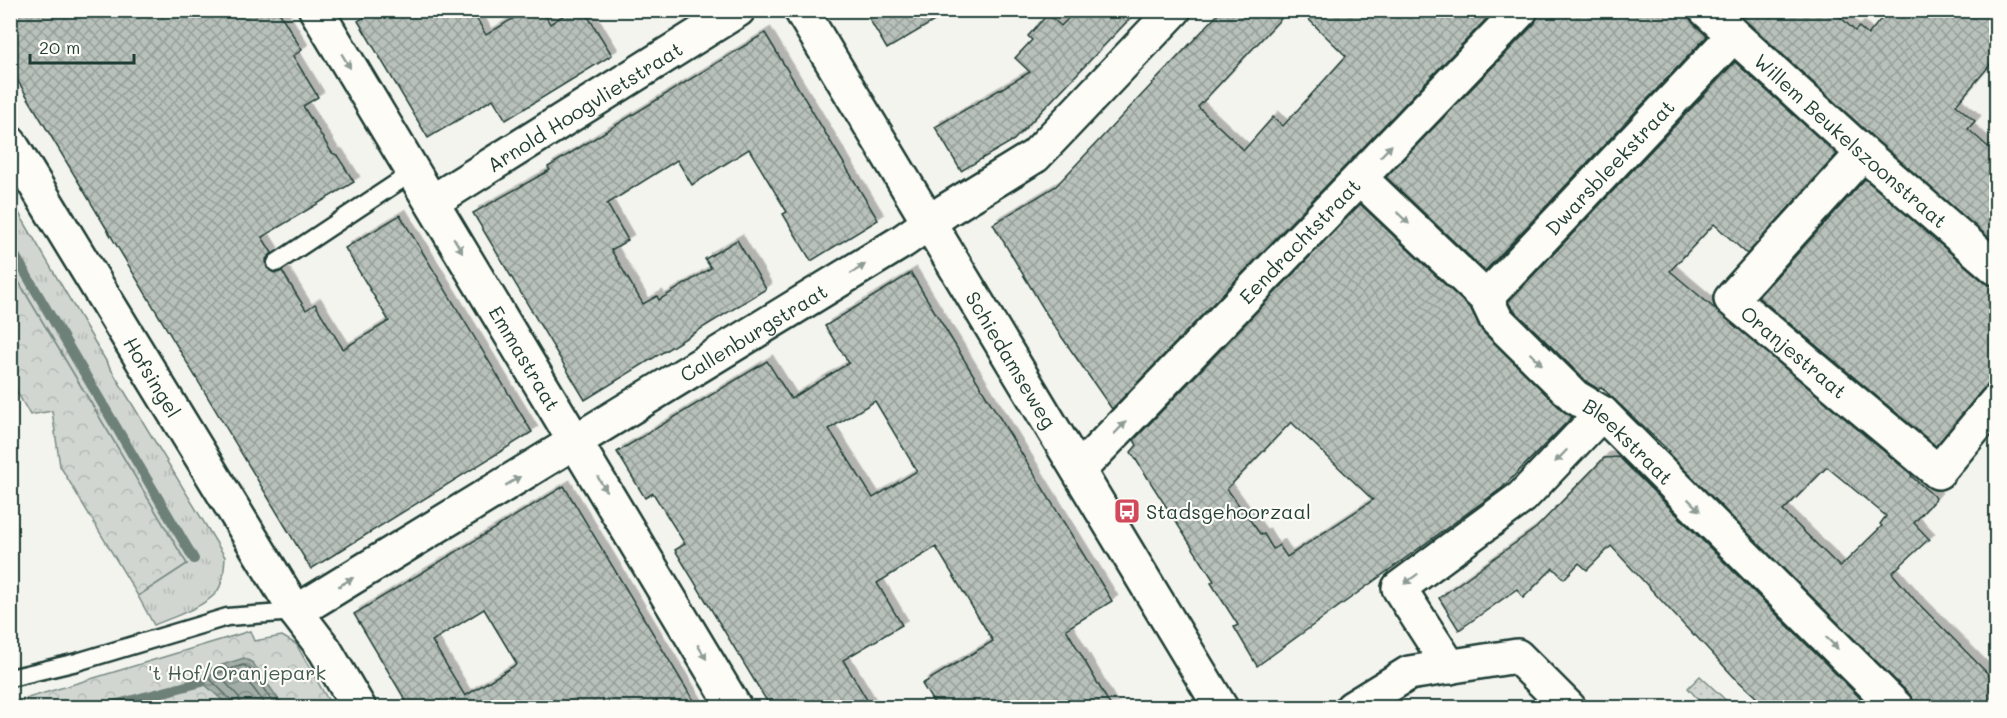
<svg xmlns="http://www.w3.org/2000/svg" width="2007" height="718" font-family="Mali,sans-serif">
	<defs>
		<pattern id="grass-tufts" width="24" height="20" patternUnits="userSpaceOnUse" patternTransform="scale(1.5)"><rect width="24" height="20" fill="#d1d6d1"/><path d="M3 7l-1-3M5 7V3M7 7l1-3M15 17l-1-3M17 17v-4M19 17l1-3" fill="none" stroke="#b3b9b4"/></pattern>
		<pattern id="forest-crowns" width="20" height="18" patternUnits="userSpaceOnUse" patternTransform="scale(1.5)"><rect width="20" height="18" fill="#d1d6d1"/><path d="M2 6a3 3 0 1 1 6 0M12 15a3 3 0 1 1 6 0" fill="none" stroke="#b3b9b4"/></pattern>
		<pattern id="garden-dots" width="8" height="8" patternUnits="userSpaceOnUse" patternTransform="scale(1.5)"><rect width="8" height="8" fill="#d1d6d1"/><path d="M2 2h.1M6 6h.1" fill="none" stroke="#b3b9b4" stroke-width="1.8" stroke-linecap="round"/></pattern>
		<pattern id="water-waves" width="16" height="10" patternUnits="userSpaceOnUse" patternTransform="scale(1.5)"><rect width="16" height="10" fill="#a3aea7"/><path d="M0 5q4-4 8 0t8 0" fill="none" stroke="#848f89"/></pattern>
		<pattern id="building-cross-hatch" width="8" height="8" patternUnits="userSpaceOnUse" patternTransform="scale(1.5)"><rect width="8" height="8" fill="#b9c1bb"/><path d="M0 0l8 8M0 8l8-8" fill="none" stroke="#969e99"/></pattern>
		<filter id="shadow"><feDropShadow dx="5.5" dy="-5.5" stdDeviation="0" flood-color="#0004"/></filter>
	</defs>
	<rect width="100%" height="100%" fill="#f4f4ef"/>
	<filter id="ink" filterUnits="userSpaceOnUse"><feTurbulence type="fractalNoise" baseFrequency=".0167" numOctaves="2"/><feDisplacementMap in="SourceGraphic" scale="12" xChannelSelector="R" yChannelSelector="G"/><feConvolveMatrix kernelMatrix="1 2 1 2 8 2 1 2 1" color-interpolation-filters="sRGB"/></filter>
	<g filter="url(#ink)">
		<path fill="url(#grass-tufts)" stroke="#788a82" stroke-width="1.5" d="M10 198 106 361 225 557C224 569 224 583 216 593 204 607 171 618 154 625L138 596 187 564 11 269Z"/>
		<g fill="url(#forest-crowns)" stroke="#788a82" stroke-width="1.5">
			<path d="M11 269 187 564 138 596 60 466 52 411 30 415 11 381Z"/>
			<path d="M250 631 254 641 282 636 296 644 332 707 11 708V703Z"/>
		</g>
		<path fill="url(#garden-dots)" stroke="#788a82" stroke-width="1.5" d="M1700 676 1733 707H1705L1688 688Z"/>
		<path fill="url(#water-waves)" stroke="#6e8179" stroke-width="1.5" d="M244 658 253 663 284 707H230L202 682 206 670Z"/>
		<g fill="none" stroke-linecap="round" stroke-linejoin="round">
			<g stroke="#546a62" stroke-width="1.5">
				<path d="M234 708 232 701 209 678 212 675 243 665 249 668 277 708"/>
				<path d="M241 708 239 697 224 681 225 678 242 673 268 708"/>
			</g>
			<g stroke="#6e8179" stroke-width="10">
				<path d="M10 247 194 559"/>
				<path d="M102 708 202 682"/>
			</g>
		</g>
		<g fill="url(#building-cross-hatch)" stroke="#1f3d34" stroke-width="1.5" fill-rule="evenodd" filter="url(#shadow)">
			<path d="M10 10H278L302 50 293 56 318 97 303 106 332 153 337 155 354 182 262 237 272 253 266 259 267 268 276 273 282 271 306 310 315 304 343 349 389 321 345 248 400 215 532 432 311 569 10 68Z"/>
			<path d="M376 10H472L486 35 527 10H542L550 24 572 10H584L612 55 506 120 493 99 428 138 358 21Z"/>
			<path d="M864 10H953L887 49Z"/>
			<path d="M1076 10H1138L1014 140 961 171 935 127 1030 72 1015 58 1032 40 1028 36 1048 14 1061 26Z"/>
			<path d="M1222 10H1289L1198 107 1244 150 1273 117 1283 126 1346 56 1299 10H1495L1112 409 1052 323 993 224 1056 186Z"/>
			<path d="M1539 10H1688V16L1693 23 1707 36 1485 271 1386 177 1535 23Z"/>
			<path d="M1734 10H1833L1855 31 1859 27 1868 35 1888 10H1996V58L1956 105 1975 121 1968 129 1996 154V244L1875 139Z"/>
			<path d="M765 33 878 220 811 261 783 214 787 212 749 149 692 185 677 160 607 204 628 240 611 250 643 304 657 296 659 300 711 268 705 259 737 240 766 289 585 400 473 213 550 170 548 167Z"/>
			<path d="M1735 62 1837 154 1747 254 1714 224 1670 271 1912 475 1911 476 1936 498 1914 523 1929 539 1892 573 1914 599 1996 682V708H1915L1910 695 1667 452 1669 451 1601 387 1598 389 1587 382 1512 308 1508 302ZM1827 467 1886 516 1880 524 1882 526 1840 567 1783 511Z"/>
			<path d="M1865 179 1984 282 1996 286V377L1982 390 1936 446 1758 297Z"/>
			<path d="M1360 204 1471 309 1483 332 1562 410 1572 417 1502 488 1257 666 1234 627 1238 625 1211 583 1214 581 1131 452 1137 445 1134 440ZM1291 422 1373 500 1287 557 1279 545 1273 549 1264 534 1261 535 1227 489Z"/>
			<path d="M911 273 1112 601 1066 629 1112 708H937L922 684 993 641 936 547 877 583 902 625 843 660 872 708H771L675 550 685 544 653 493 645 498 617 452 767 361 791 399 849 363 825 326ZM875 401 917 471 873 498 829 429Z"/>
			<path d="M1619 457 1870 708H1768L1734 677 1695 635 1694 636 1611 546 1587 570 1579 563 1564 579 1553 568 1523 598 1517 589 1459 630 1439 598 1536 528 1604 458Z"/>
			<path d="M564 486 698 708H410L354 614ZM484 609 517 664 465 696 432 641Z"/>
		</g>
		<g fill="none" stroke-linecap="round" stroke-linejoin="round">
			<defs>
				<g id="lane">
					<path d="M276 263 413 172"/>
					<path d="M10 678 77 662 227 617 296 612"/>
				</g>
				<g id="street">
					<path id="s1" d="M316 10 735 708"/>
					<path id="s2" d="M1706 10 1863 153 1996 268"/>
					<path id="s3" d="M10 143 296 612 325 650 359 708"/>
					<path id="s4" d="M1863 153 1731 299 1938 472 1996 402"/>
					<path id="s5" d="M1360 178 1486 298 1496 319 1575 397 1602 413 1897 708"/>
					<path id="s6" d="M432 202 738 10"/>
					<path id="s7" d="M1486 298 1733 36"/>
					<path id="s8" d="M1079 470 1521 10"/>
					<path id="s9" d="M296 612 903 241 947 210 1035 156 1174 10"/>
					<path d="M1450 667 1399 588 1522 497 1602 413"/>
					<path d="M1352 708 1409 673 1517 656 1569 708"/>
				</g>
				<g id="secondary">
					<path id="s10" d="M801 10 1221 708"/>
				</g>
			</defs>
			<use href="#lane" stroke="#1f3d34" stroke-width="21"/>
			<use href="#street" stroke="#1f3d34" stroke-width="38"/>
			<use href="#secondary" stroke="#1f3d34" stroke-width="38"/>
			<use href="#lane" stroke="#fdfcf7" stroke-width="16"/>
			<use href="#street" stroke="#fdfcf7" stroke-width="33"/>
			<use href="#secondary" stroke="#fdfcf7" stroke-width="33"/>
		</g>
		<defs><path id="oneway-solid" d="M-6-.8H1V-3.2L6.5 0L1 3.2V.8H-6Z" transform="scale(1.5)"/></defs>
		<g fill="#8e9c96">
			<use href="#oneway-solid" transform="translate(346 61) rotate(59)"/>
			<use href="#oneway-solid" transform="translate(1386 151) rotate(-46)"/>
			<use href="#oneway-solid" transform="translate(1403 218) rotate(44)"/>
			<use href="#oneway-solid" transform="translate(458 245) rotate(59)"/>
			<use href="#oneway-solid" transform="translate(858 269) rotate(-32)"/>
			<use href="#oneway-solid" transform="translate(1536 359) rotate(44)"/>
			<use href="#oneway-solid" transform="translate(1120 428) rotate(-46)"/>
			<use href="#oneway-solid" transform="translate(1561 456) rotate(134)"/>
			<use href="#oneway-solid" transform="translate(513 481) rotate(-31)"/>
			<use href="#oneway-solid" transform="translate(602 484) rotate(59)"/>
			<use href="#oneway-solid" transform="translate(1694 505) rotate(45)"/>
			<use href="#oneway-solid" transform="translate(1411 579) rotate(143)"/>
			<use href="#oneway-solid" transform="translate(346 582) rotate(-31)"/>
			<use href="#oneway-solid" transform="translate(1832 643) rotate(45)"/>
			<use href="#oneway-solid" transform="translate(702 652) rotate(59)"/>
		</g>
	</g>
	<defs>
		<symbol id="bus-square" viewBox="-11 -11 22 22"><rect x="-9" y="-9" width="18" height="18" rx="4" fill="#d1495b" stroke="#fdfcf7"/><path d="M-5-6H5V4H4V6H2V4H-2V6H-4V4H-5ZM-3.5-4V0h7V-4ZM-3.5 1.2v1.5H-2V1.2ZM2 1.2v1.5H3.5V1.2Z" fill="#fff"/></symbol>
	</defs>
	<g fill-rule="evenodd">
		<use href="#bus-square" x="1112" y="496" width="30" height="30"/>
	</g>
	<g text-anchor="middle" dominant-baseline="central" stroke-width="4.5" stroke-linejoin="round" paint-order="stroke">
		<g font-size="20" fill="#1f3d34" stroke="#fdfcf7">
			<text stroke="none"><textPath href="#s6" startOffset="180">Arnold Hoogvlietstraat</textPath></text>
			<text stroke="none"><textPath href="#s2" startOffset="195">Willem Beukelszoonstraat</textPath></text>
			<text stroke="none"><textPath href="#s7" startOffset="180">Dwarsbleekstraat</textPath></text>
			<text stroke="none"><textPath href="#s8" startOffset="318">Eendrachtstraat</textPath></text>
			<text stroke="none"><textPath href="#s9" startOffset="536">Callenburgstraat</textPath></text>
			<text stroke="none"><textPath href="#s4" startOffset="279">Oranjestraat</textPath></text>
			<text stroke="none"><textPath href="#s1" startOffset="406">Emmastraat</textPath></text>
			<text stroke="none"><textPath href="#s10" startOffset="408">Schiedamseweg</textPath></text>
			<text stroke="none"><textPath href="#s3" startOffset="274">Hofsingel</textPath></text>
			<text stroke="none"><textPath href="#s5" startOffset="378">Bleekstraat</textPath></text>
		</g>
		<g font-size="20" fill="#1f3d34" stroke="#fdfcf7" text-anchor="start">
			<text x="1146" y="511">Stadsgehoorzaal</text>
		</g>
		<g font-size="20" fill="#435c53" stroke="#fdfcf7">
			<text x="237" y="672">'t Hof/Oranjepark</text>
		</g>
	</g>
	<rect width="2007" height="718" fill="none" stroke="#fdfcf7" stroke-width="36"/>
	<rect x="18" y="18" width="1971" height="682" fill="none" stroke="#1f3d34" stroke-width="2" filter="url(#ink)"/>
	<path d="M30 54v9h104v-9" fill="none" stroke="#1f3d34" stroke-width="3"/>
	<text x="39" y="54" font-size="18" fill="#1f3d34" stroke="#fdfcf7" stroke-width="4.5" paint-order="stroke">20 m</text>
</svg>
